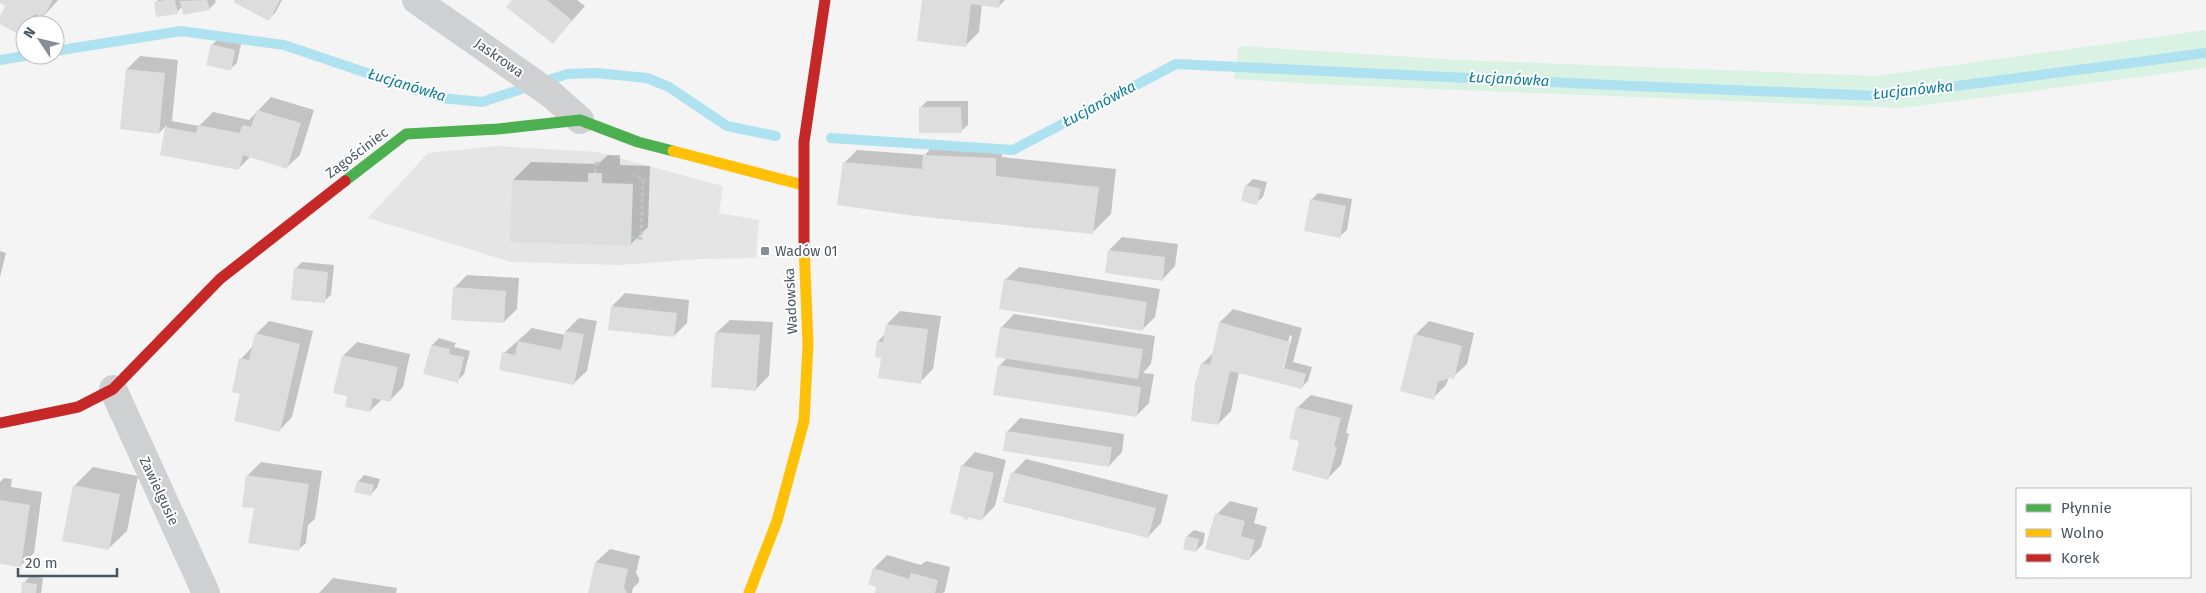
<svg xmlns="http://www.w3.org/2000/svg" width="2206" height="593" font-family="'Fira Sans',sans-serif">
	<rect width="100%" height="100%" fill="#f4f4f4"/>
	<path fill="#e6e5e6" d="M497 146 597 152 723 186 719 213 759 220 756 258 701 259 619 265 511 262 368 218 428 153Z"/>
	<path fill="#d9f2e3" d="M2206 30V68L1902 108 1315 84 1234 79 1239 46 1459 60 1876 76Z"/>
	<g fill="#0003" fill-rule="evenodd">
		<path d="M0 0H58L43 17 39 14 31 25H25V31L22 34 0 22 7 6Z"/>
		<path d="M158 0H215L216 2 209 9 182 7 177 12 155 3Z"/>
		<path d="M235 0H282L275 13 268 19Z"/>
		<path d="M514 0H577L585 6 553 42Z"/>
		<path d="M923 0H1005L999 6 982 4 979 32 966 45Z"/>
		<path d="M219 38 241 44 237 63 230 69 212 45Z"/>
		<path d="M140 56 178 60 172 121 199 126 213 112 249 120 271 97 314 110 300 155 286 168 251 156 239 168 161 154 167 125 159 133 127 69Z"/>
		<path d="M927 101H968V125L961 131 920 108Z"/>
		<path d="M931 148 1002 152V157L1116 169 1111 214 1093 232 844 163 857 150 925 155Z"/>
		<path d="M608 155H620V165L650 166 648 227 630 245 513 180 531 162 598 164Z"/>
		<path d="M1253 179 1267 182 1263 197 1256 203 1246 186Z"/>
		<path d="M1318 193 1352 199 1347 230 1340 236 1311 200Z"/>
		<path d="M1122 237 1178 244 1175 266 1162 280 1109 250Z"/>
		<path d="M0 251 6 253 0 277Z"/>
		<path d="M302 262 334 265 331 295 324 301 295 269Z"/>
		<path d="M1019 267 1160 289 1155 317 1142 330 1005 280Z"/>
		<path d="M467 275 519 278 517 309 504 322 454 288Z"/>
		<path d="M625 293 689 300 687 323 674 336 612 306Z"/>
		<path d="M1233 309 1302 328 1293 362 1312 367 1308 381 1302 387 1239 372 1231 411 1218 424 1202 364 1214 352 1220 322ZM1290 335 1292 336 1284 368H1281Z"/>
		<path d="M900 311 941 316 933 369 920 382 883 357 878 341 886 333 887 324Z"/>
		<path d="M1014 314 1155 336 1151 364 1143 373 1154 374 1149 403 1136 416 999 366 1008 357 1001 328Z"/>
		<path d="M579 318 597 321 587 371 573 384 504 353 532 328 565 335 566 331Z"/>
		<path d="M730 320 773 322 769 376 756 389 716 333Z"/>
		<path d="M269 321 313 331 292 417 279 431 241 359 253 346 256 334Z"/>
		<path d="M1429 321 1474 333 1467 364 1453 377H1449L1446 385 1433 398 1401 390 1416 334Z"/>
		<path d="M439 338 456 343 454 347 470 351 464 374 457 381 425 373 432 345Z"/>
		<path d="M357 342 410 354 403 387 390 400 382 399 370 411 349 395 343 356Z"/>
		<path d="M1311 395 1353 405 1346 433 1349 434 1341 465 1328 478 1301 440 1297 408Z"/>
		<path d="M1020 418 1124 434 1122 452 1109 466 1007 432Z"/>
		<path d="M975 452 1006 460 995 506 982 519 969 516 967 519 962 466Z"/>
		<path d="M1026 459 1168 495 1161 523 1148 537 1013 473Z"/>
		<path d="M261 462 322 471 315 519 308 525 306 543 299 549 255 507 248 475Z"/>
		<path d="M93 467 138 476 127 531 108 549 64 540 75 485Z"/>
		<path d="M364 475 380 479 377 488 370 495 358 482Z"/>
		<path d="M4 478 12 479 11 487 42 492 34 553 20 566 0 563V482Z"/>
		<path d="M1230 501 1258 508 1254 523 1267 527 1261 547 1248 560 1217 514Z"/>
		<path d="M1194 530 1205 533 1203 544 1196 551 1187 536Z"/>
		<path d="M610 549 640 556 636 573 639 578V582L633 588 632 593H590L596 562Z"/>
		<path d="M887 555 921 565 926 561 950 567 945 591 943 593H876L878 586 874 568Z"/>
		<path d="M30 576 43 578 41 593H22L24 583Z"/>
		<path d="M333 578 397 588 396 593H319Z"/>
	</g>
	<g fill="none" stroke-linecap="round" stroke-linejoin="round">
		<g stroke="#aee2f0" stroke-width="10">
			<path d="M55 51 181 31 284 45 441 98 482 102 567 74 596 73 647 78 669 87 727 126 776 136"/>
			<path d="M0 60 30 55"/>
			<path d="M831 138 1013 150 1176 64 1633 86 1880 96 2206 53"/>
		</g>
	</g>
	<g fill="#ddddde">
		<path d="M0 0H53L43 18 35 14 28 25H25L22 36 0 24V16L5 6 0 3Z"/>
		<path d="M165 0H175L178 14 156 17 154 2Z"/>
		<path d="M207 0 210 10 183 15 180 1Z"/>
		<path d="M234 0H280L269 21 233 2Z"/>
		<path d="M512 0H547L572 20 553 44 506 7Z"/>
		<path d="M922 0H1000L999 8 971 4 966 47 917 41Z"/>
		<path d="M211 44 235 50 231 71 206 65Z"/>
		<path d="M126 69 165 73 159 134 120 129Z"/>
		<path d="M919 107H961L962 133H919Z"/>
		<path d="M257 110 301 123 287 169 243 155 239 170 160 155 165 127 196 133 198 125 239 133 243 125 251 127Z"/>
		<path d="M923 155 996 158V176L1099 187 1093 234 916 216 837 205 843 162 922 169Z"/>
		<path d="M588 173H602V183L633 184 631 246 510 242 512 180 588 182Z"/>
		<path d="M1245 185 1261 189 1257 205 1241 201Z"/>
		<path d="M1310 199 1346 206 1340 238 1304 231Z"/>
		<path d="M1108 250 1165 257 1163 281 1105 273Z"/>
		<path d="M294 268 328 272 325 303 291 300Z"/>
		<path d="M1004 279 1147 302 1143 331 999 309Z"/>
		<path d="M453 287 506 291 504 323 451 320Z"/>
		<path d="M611 306 677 313 674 337 608 330Z"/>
		<path d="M1219 322 1290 342 1283 368 1306 374 1302 389 1230 371 1218 425 1191 421 1195 384 1201 363 1210 365Z"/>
		<path d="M886 324 928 329 921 384 878 378 881 358 875 357 877 341 883 342Z"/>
		<path d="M1000 327 1143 349 1138 379 995 357Z"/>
		<path d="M565 331 584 334 574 385 499 370 502 352 515 355 518 341 561 350Z"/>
		<path d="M715 332 760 335 756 391 711 387Z"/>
		<path d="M255 333 300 344 280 432 234 421 240 394 232 392 239 358 249 360Z"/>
		<path d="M1414 334 1462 346 1454 379 1450 378 1438 382 1434 400 1400 391Z"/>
		<path d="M431 345 450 349 449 354 464 357 458 383 423 374Z"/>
		<path d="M342 355 398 367 390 402 373 398 370 412 345 407 347 396 333 393Z"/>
		<path d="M998 365 1141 387 1137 417 993 395Z"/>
		<path d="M1296 407 1341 418 1334 446 1337 447 1328 480 1292 470 1299 441 1289 439Z"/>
		<path d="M1006 431 1112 447 1109 467 1003 451Z"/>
		<path d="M961 465 994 473 982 521 968 517 967 520 963 519 964 517 950 513Z"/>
		<path d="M1011 472 1156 508 1148 538 1003 502Z"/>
		<path d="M246 475 309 484 299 551 248 543 254 508 242 507Z"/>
		<path d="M357 481 374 485 371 496 354 492Z"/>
		<path d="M73 485 120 494 109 550 62 541Z"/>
		<path d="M0 500 30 505 21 567 0 564Z"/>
		<path d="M1215 513 1245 521 1241 536 1255 540 1249 561 1205 549Z"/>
		<path d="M1186 536 1199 539 1196 552 1183 549Z"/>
		<path d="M595 562 628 569 624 587 627 593H588Z"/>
		<path d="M873 568 909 579 911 573 938 580 935 593H875L876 587 868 584Z"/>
		<path d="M22 582 37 584 36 593H21Z"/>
	</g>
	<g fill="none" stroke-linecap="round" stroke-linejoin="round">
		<g stroke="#bcc7c4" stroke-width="3" stroke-dasharray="4 2.5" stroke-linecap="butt">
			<path d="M596 163 603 164"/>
			<path d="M595 173 596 161"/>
			<path d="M631 237 641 238 643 179 633 175"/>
		</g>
		<g stroke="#ced0d2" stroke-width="28">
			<path d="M416 0 552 95 580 120"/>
			<path d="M113 389 206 593"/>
		</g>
		<path stroke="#4caf50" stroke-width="11" d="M345 181 406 134 498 129 580 120 638 142 673 151"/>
		<g stroke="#ffc107" stroke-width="11">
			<path d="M673 151 803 185"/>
			<path d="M749 593 777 521 804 421 808 344 804 245"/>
		</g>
		<g stroke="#c62828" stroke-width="11">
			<path d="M804 245V142L825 0"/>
			<path d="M0 423 78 407 113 389 220 279 345 181"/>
		</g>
	</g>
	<rect fill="#868d94" stroke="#fff" stroke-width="2" x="760" y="246" width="10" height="10" rx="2.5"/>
	<g text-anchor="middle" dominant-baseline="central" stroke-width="4" stroke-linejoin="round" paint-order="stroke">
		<g font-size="14" fill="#4a5661" stroke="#fff">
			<text transform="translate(499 58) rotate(35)">Jaskrowa</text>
			<text transform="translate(357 153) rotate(-37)">Zagościniec</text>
			<text transform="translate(791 301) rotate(-93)">Wadowska</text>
			<text transform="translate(159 491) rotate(65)">Zawielgusie</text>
		</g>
		<g font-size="14" fill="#4a5661" stroke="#fff" text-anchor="start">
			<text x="775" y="251">Wadów 01</text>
		</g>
		<g font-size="15" font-style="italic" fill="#0c7c9b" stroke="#fff">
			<text transform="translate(1509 79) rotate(3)">Łucjanówka</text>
			<text transform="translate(407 85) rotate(17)">Łucjanówka</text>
			<text transform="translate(1913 90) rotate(-6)">Łucjanówka</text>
			<text transform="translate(1099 104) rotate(-28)">Łucjanówka</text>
		</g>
	</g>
	<rect x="2016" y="488" width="175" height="90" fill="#ffffff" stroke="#b7bbc0"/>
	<rect x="2026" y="504" width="25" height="8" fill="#4caf50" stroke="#b7bbc0"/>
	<text x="2061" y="513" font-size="15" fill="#4a5661">Płynnie</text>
	<rect x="2026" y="529" width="25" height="8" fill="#ffc107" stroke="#b7bbc0"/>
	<text x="2061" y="538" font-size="15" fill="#4a5661">Wolno</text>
	<rect x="2026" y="554" width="25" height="8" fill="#c62828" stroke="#b7bbc0"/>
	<text x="2061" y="563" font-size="15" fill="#4a5661">Korek</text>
	<g transform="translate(40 40) rotate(305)"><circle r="24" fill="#ffffff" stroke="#b7bbc0"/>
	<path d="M0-4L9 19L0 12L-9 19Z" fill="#868d94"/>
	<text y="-8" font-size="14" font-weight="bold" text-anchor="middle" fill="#4a5661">N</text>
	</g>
	<path d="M18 568v8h99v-8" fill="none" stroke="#4a5661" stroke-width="2.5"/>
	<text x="25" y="568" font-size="15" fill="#4a5661" stroke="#ffffff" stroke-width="4" paint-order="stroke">20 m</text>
</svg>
